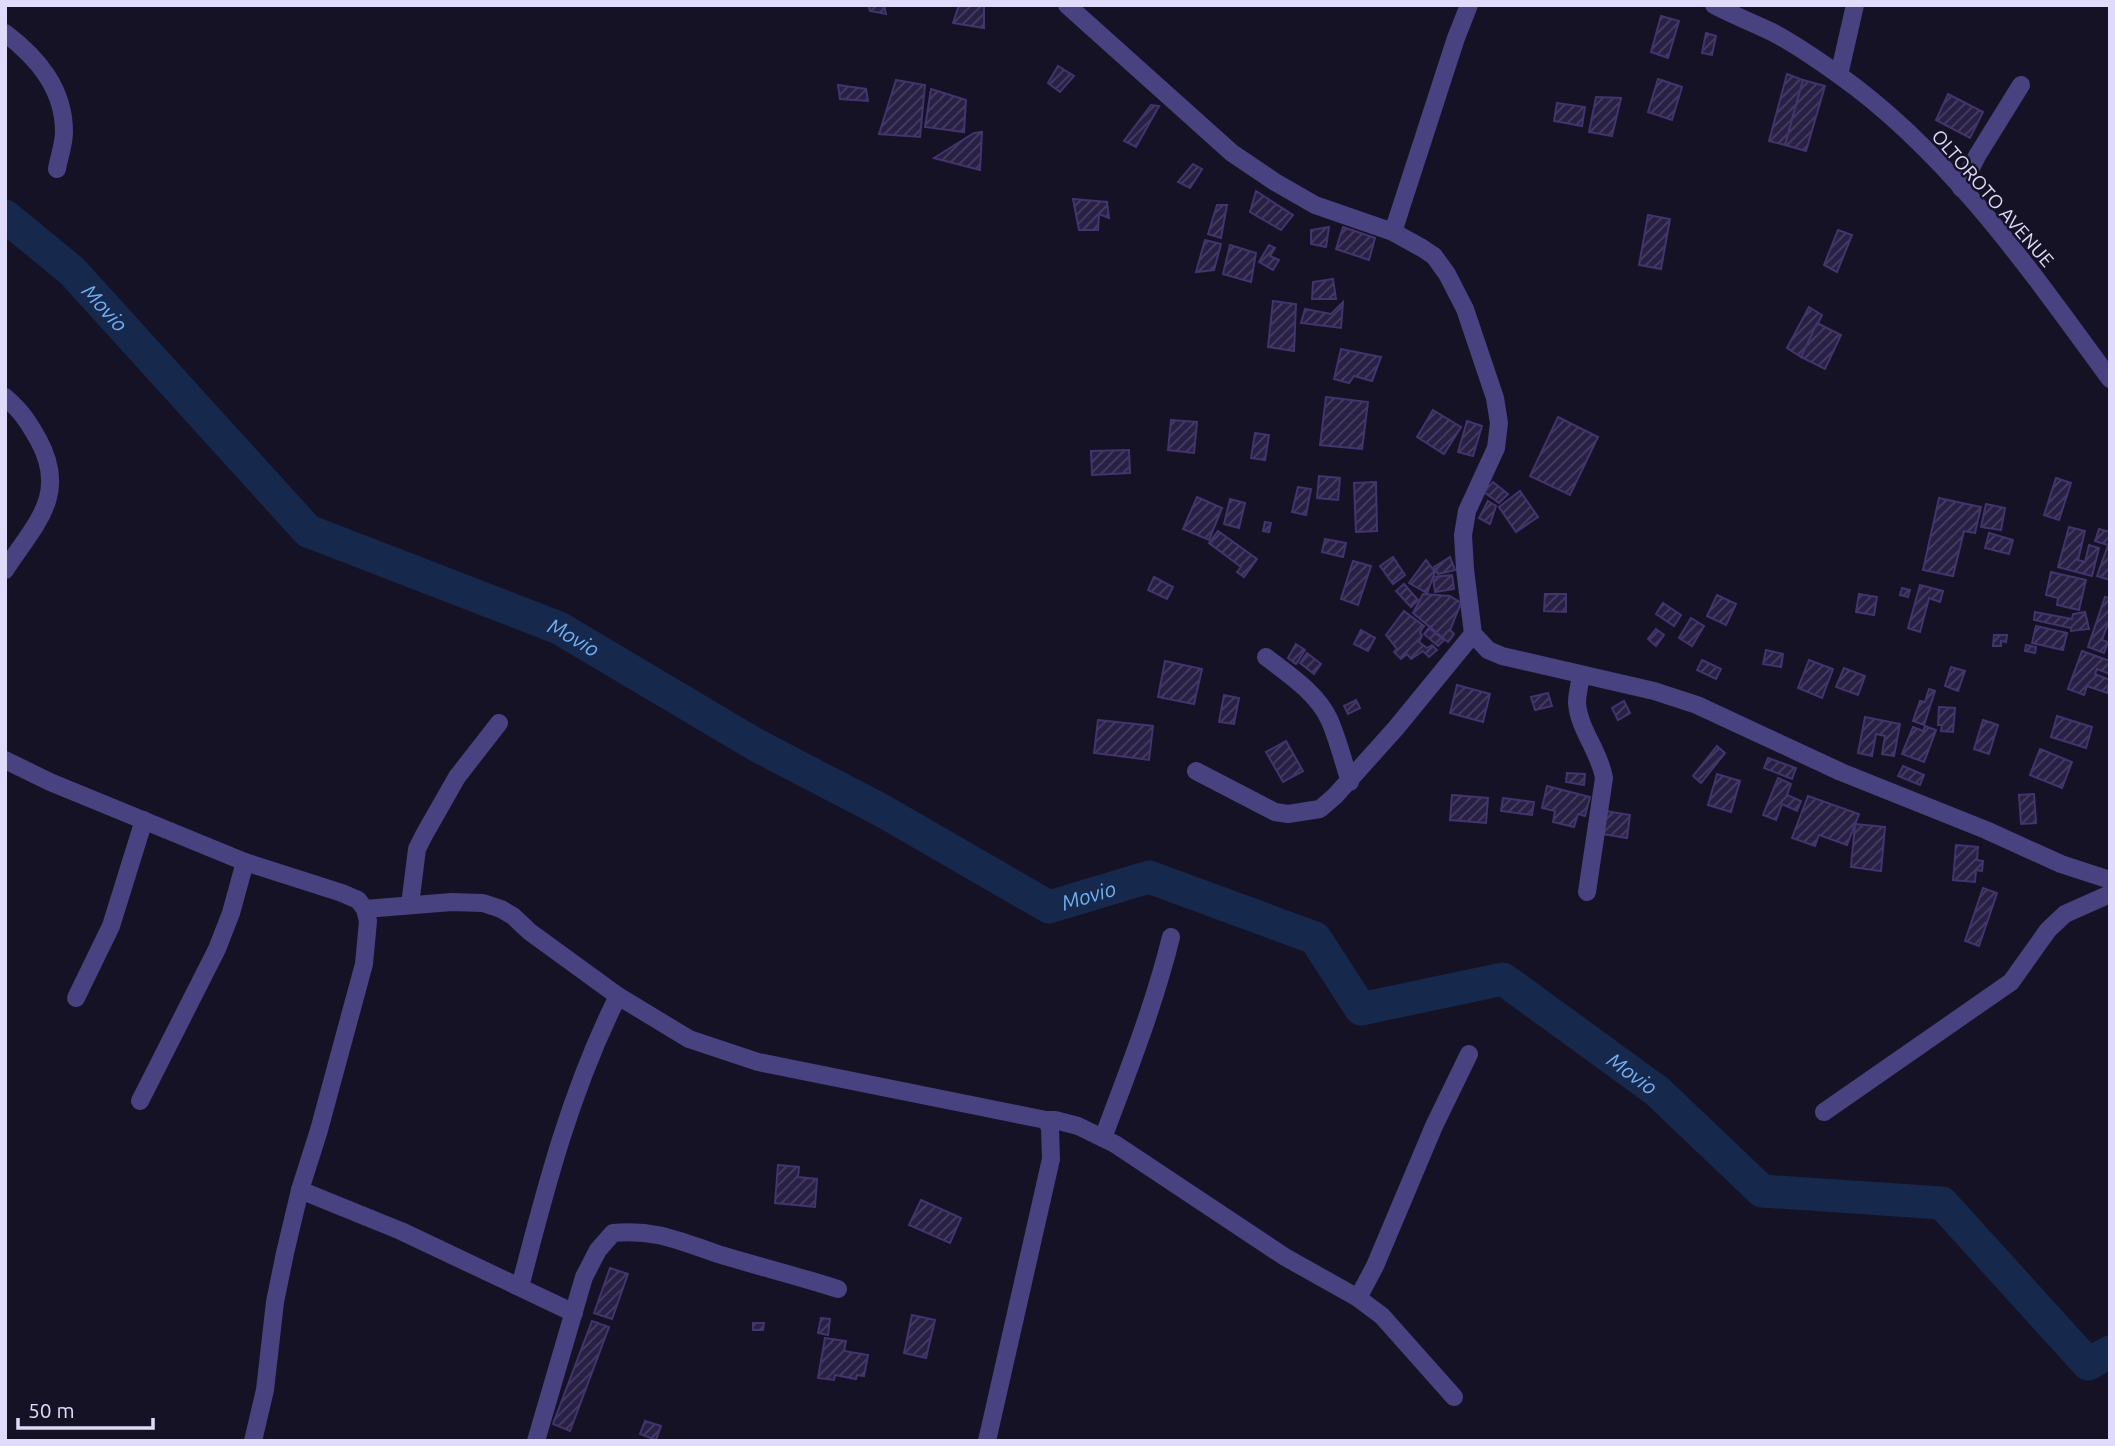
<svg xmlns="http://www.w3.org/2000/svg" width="2115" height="1446" font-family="Ubuntu,sans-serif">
	<defs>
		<pattern id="building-hatch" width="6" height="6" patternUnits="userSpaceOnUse" patternTransform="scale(1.75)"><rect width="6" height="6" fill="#292045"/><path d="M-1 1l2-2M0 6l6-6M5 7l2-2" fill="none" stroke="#484061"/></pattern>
	</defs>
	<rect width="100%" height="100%" fill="#161226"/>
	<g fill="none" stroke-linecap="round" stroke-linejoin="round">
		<path stroke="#16284c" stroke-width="33" id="s1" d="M5 216 72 271 308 531 559 628 758 746 881 810 1049 907 1149 877 1315 938 1361 1009 1503 979 1657 1091 1762 1191 1942 1203 2088 1364 2110 1352"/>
	</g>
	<g fill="url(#building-hatch)" stroke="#43346e" stroke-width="2">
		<path d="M868 5H884L886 14 870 11Z"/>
		<path d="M959 5H984V28L953 23Z"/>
		<path d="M1661 16 1679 21 1668 58 1651 52Z"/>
		<path d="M1706 33 1716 36 1712 55 1702 53Z"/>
		<path d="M1058 66 1074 76 1060 92 1048 83Z"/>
		<path d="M1787 74 1803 80 1785 145 1769 141Z"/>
		<path d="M1658 79 1682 87 1672 120 1648 112Z"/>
		<path d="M896 80 925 85 920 137 879 134Z"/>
		<path d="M1803 80 1825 86 1806 151 1785 145Z"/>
		<path d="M838 85 866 89 868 101 840 99Z"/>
		<path d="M931 89 966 100 964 132 925 127Z"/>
		<path d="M1948 94 1983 112 1970 138 1936 120Z"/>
		<path d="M1596 97 1621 98 1612 136 1589 132Z"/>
		<path d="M1557 103 1585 107 1582 126 1554 121Z"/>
		<path d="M1151 105 1159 106 1136 147 1124 141Z"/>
		<path d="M982 132 980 170 934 158 974 133Z"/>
		<path d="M1193 164 1202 169 1190 188 1178 182Z"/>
		<path d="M1256 191 1293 215 1281 230 1250 212Z"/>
		<path d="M1073 199 1107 202 1109 218 1099 214 1098 230H1079Z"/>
		<path d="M1217 205H1227L1221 238 1208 234Z"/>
		<path d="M1648 215 1670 219 1661 269 1639 265Z"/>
		<path d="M1329 227 1326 247 1311 244V230Z"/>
		<path d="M1343 227 1375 238 1369 260 1336 249Z"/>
		<path d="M1838 230 1852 235 1837 272 1824 265Z"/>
		<path d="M1205 240 1221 244 1214 270 1196 272Z"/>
		<path d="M1230 245 1256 253 1251 282 1223 274Z"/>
		<path d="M1269 245 1275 248 1270 256 1279 260 1273 270 1259 262Z"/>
		<path d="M1333 279 1336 299H1312L1313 282Z"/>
		<path d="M1273 301 1296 304 1294 351 1268 347Z"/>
		<path d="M1343 302 1341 328 1301 323 1305 309 1331 314Z"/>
		<path d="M1809 307 1822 315 1801 357 1787 348Z"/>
		<path d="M1817 323 1841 335 1825 369 1801 357Z"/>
		<path d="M1341 349 1381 357 1372 381 1354 376 1349 383 1334 379Z"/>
		<path d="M1326 397 1368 402 1362 449 1320 445Z"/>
		<path d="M1433 410 1461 427 1444 454 1417 437Z"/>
		<path d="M1558 417 1598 437 1570 495 1530 476Z"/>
		<path d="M1171 420 1197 422 1194 453 1168 450Z"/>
		<path d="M1467 421 1482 426 1473 456 1458 452Z"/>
		<path d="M1255 433 1269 435 1265 460 1251 458Z"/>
		<path d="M1129 450 1130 473 1092 475 1091 451Z"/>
		<path d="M1319 476 1340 478 1338 500 1317 498Z"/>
		<path d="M2056 478 2071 483 2059 520 2044 515Z"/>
		<path d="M1376 482 1377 531 1356 532 1354 483Z"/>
		<path d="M1493 482 1508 494 1499 503 1484 492Z"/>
		<path d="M1298 487 1311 489 1306 515 1292 512Z"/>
		<path d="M1520 491 1538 517 1516 532 1499 507Z"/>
		<path d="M1197 497 1222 508 1209 540 1183 529Z"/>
		<path d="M1939 498 1981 507 1975 533 1964 531 1953 576 1923 570Z"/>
		<path d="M1230 499 1245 503 1239 528 1224 524Z"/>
		<path d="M1488 501 1496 506 1490 524 1479 518Z"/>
		<path d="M1986 504 2005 508 2001 530 1981 527Z"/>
		<path d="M1265 522 1271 523 1269 532 1263 531Z"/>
		<path d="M2069 527 2085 531 2078 560 2085 562 2089 545 2099 548 2092 576 2058 567Z"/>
		<path d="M2099 529 2110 532V580L2097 576 2108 545 2095 541Z"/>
		<path d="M1218 531 1257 559 1244 577 1237 572 1241 567 1209 543Z"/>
		<path d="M1989 533 2013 540 2009 554 1985 548Z"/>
		<path d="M1325 539 1346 543 1343 557 1322 552Z"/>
		<path d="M1393 557 1405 575 1393 584 1380 566Z"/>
		<path d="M1450 557 1455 570 1438 574 1434 567Z"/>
		<path d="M1426 560 1435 572 1427 593 1409 583Z"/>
		<path d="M1353 561 1371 566 1358 605 1341 599Z"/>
		<path d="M2051 572 2086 580 2079 610 2057 605 2058 598 2046 595Z"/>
		<path d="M1452 575 1454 589 1435 592 1433 577Z"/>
		<path d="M1154 577 1173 587 1167 599 1148 590Z"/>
		<path d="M1404 584 1418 600 1411 607 1396 591Z"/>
		<path d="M1920 585 1943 591 1940 602 1929 598 1920 632 1908 628Z"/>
		<path d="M1902 588 1910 590 1908 597 1900 595Z"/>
		<path d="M1423 594 1450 596 1461 603 1450 630 1454 634 1448 642 1413 613Z"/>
		<path d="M1545 594H1566V612L1544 611Z"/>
		<path d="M1859 594 1877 597 1874 615 1856 612Z"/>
		<path d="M1717 595 1736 604 1726 625 1707 616Z"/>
		<path d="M2105 597 2110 598V618L2102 640 2108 642 2104 653 2088 647Z"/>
		<path d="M1663 603 1681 615 1674 626 1656 614Z"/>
		<path d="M1404 611 1424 626 1420 632 1422 636 1419 642 1427 648 1432 645 1437 650 1429 657 1423 651 1411 659 1407 654 1401 659 1394 652 1397 649 1386 635Z"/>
		<path d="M2035 612 2072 619 2073 614 2085 612 2089 629 2071 631V628L2034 620Z"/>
		<path d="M1691 618 1704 626 1692 646 1679 638Z"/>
		<path d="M2036 626 2067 633 2063 650 2032 643Z"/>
		<path d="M1429 628 1444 640 1438 646 1424 634Z"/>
		<path d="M1656 629 1664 635 1656 646 1648 639Z"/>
		<path d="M1361 630 1375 638 1368 651 1354 644Z"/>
		<path d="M1994 635H2007L2006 642 2001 641V646H1993Z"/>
		<path d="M1296 644 1305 650 1296 664 1288 658Z"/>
		<path d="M2026 645 2036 647 2035 653 2025 651Z"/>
		<path d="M1766 650 1783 654 1781 667 1763 664Z"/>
		<path d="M2082 651 2110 661V674L2097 669 2095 674 2110 680 2107 693 2087 686 2084 695 2068 689Z"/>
		<path d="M1307 653 1321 664 1314 674 1300 663Z"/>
		<path d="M1702 660 1721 669 1716 679 1697 670Z"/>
		<path d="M1809 660 1833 669 1822 698 1798 688Z"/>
		<path d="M1165 661 1202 669 1194 704 1158 697Z"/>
		<path d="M1951 667 1965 671 1958 691 1945 686Z"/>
		<path d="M1844 668 1865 676 1858 695 1836 687Z"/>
		<path d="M1457 685 1490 694 1483 722 1450 713Z"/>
		<path d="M1929 689 1935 691 1924 725 1913 721 1920 701 1925 702Z"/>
		<path d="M1548 693 1552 706 1535 710 1531 697Z"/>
		<path d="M1224 695 1239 698 1234 724 1219 722Z"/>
		<path d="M1356 700 1360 708 1348 714 1344 706Z"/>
		<path d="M1624 701 1630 713 1618 720 1612 708Z"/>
		<path d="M1939 707 1955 708 1953 732 1941 731 1942 725H1938Z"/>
		<path d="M2057 716 2092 727 2086 748 2051 737Z"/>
		<path d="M1865 717 1900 724 1894 756 1882 754 1885 736 1876 734 1872 756 1858 753Z"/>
		<path d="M1098 720 1153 726 1149 760 1094 753Z"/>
		<path d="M1983 720 1998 725 1989 754 1974 749Z"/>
		<path d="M1925 726 1936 730 1924 762 1902 754 1913 727 1923 731Z"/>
		<path d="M1286 741 1303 771 1283 782 1266 752Z"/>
		<path d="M1717 746 1725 753 1701 783 1693 776Z"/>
		<path d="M2040 749 2072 762 2062 788 2030 775Z"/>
		<path d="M1768 758 1796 768 1792 779 1764 768Z"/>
		<path d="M1903 766 1924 775 1920 785 1898 776Z"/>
		<path d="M1567 773 1585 774 1584 785 1566 782Z"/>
		<path d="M1717 774 1740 781 1731 812 1708 805Z"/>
		<path d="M1778 778 1791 784 1787 795 1801 801 1797 811 1782 804 1776 820 1763 815Z"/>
		<path d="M1547 786 1590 797 1585 816 1578 814 1574 827 1553 822 1555 811 1542 808Z"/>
		<path d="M2034 794 2036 823 2021 824 2019 795Z"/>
		<path d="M1452 795 1488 798 1486 823 1450 820Z"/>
		<path d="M1808 796 1859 814 1847 845 1819 835 1815 846 1792 838Z"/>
		<path d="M1503 798 1534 802 1532 815 1501 811Z"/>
		<path d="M1606 811 1630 815 1627 838 1602 834Z"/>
		<path d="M1855 824 1885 827 1881 871 1851 867Z"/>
		<path d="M1956 845 1978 847 1977 860 1983 861 1982 871 1976 870 1975 882 1953 880Z"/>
		<path d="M1983 888 1997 893 1979 946 1965 941Z"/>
		<path d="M778 1165 799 1167 798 1177 817 1179 815 1207 775 1203Z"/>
		<path d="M921 1200 961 1218 950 1243 909 1225Z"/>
		<path d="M610 1268 628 1274 612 1319 594 1313Z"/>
		<path d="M912 1315 935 1320 926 1358 904 1353Z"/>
		<path d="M821 1318 830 1319 828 1335 818 1333Z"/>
		<path d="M592 1321 609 1327 570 1431 553 1424Z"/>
		<path d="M753 1323H764L763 1330H753Z"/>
		<path d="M825 1338 846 1341 844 1351 868 1355 864 1376 857 1375 856 1379 835 1375 834 1380 818 1378Z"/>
		<path d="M645 1421 661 1426 656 1440 640 1434Z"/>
	</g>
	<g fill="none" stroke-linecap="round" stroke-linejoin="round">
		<g stroke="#484280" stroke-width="18">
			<path d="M1067 5 1232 153 1275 182 1315 205 1393 232 1422 248 1434 256 1447 274 1465 309 1495 398 1499 423 1496 448 1467 511 1463 535 1465 569 1473 634 1488 650 1502 656 1654 691 1697 705 1841 772 1986 830 2061 864 2110 880"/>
			<path d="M1714 5C1733 15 1753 23 1772 32 1795 44 1818 60 1839 75 1949 153 2031 271 2110 379"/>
			<path d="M5 33C38 58 64 89 64 132 64 144 59 157 57 169"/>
			<path d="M1839 75 1855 5"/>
			<path d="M1961 188 1977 156 2021 85"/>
			<path d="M1393 232 1456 38 1469 5"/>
			<path d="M5 397C22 412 27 420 38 439 69 495 35 524 5 570"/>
			<path d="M1266 657C1288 674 1317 693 1329 719 1338 739 1343 761 1350 782"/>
			<path d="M1581 675C1580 684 1577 693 1577 703 1579 730 1600 752 1604 778L1587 892"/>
			<path d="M5 760 50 782 245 862 342 893 358 900 365 909 368 921 364 964 319 1130 300 1190 285 1253 275 1302 265 1390 253 1441"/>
			<path d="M1196 771 1275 812 1288 814 1320 809 1335 796 1396 728 1473 634"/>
			<path d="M410 905 417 849 424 835 457 777 499 723"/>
			<path d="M365 909 452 902 483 903 501 909 513 916 530 932 618 996 689 1039 758 1062 1046 1120 1050 1128 1051 1159 987 1441"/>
			<path d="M76 998 111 926 144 820"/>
			<path d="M140 1101 217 949 231 913 245 862"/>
			<path d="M1824 1112 2011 982 2048 930 2065 914 2110 894"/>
			<path d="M1046 1120H1055L1078 1126 1115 1144 1285 1257 1358 1298 1382 1316 1454 1397"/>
			<path d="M1103 1138C1128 1071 1154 1006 1171 937"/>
			<path d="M300 1190 401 1231 574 1313"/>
			<path d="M520 1287C546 1186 571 1090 618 996"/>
			<path d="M1358 1298 1375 1266 1434 1126 1469 1054"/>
			<path d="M536 1441 584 1277 598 1250 613 1233C656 1229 679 1241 718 1254 757 1266 798 1276 838 1289"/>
		</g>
	</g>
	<g text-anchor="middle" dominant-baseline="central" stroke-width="5" stroke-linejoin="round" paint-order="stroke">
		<g font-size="19" fill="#e0dafb" stroke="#161226">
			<text transform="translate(1993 198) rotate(49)">OLTOROTO AVENUE</text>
		</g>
		<g font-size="21" font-style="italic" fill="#72aff1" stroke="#161226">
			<text stroke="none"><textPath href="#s1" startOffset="136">Movio</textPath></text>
			<text stroke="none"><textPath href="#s1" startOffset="724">Movio</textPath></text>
			<text stroke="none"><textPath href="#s1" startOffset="1312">Movio</textPath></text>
			<text stroke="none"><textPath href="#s1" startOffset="1942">Movio</textPath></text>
		</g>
	</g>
	<rect width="2115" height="1446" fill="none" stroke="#e0dafb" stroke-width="14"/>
	<path d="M18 1418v10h135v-10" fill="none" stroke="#e0dafb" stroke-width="3.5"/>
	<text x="28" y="1418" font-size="21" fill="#e0dafb" stroke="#161226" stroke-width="5" paint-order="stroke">50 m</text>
</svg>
